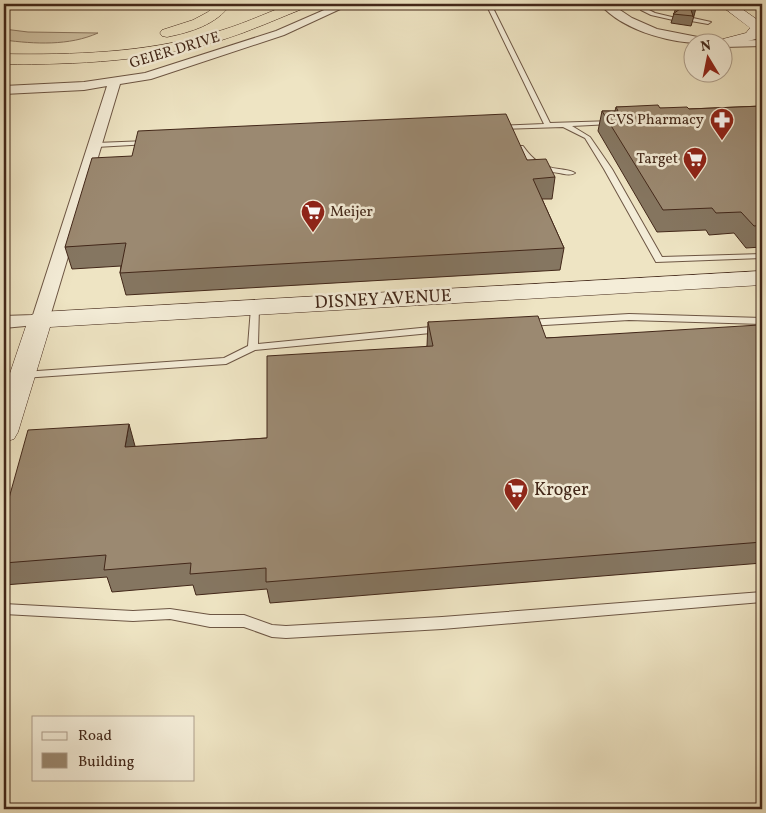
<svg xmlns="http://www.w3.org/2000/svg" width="766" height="813" font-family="Vollkorn,serif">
	<rect width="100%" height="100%" fill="#eee4c3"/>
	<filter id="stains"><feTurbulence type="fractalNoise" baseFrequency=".004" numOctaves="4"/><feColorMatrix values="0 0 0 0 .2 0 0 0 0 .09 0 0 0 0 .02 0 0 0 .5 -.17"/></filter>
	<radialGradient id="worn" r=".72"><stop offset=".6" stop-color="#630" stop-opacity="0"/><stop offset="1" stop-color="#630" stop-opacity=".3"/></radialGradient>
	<path fill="#d1c4a6" stroke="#8a7660" d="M4 29 28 32 98 33C69 46 35 44 4 40Z"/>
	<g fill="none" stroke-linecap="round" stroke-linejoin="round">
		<defs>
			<g id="lane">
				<path d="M486 4H491L550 123 613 121 614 122 611 124 572 126 590 137 612 169 662 257 762 254V258L656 262 604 169 585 138 563 127 497 129 496 128 499 126 544 124Z"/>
				<path d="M643 7 655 13 676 18 673 20 651 15 641 10Z"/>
				<path d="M693 18 711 22 708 24 691 21V19Z"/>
				<path d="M147 141 149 142V144L96 147 93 145 96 143Z"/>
				<path d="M519 146H523C533 160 542 167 559 169 565 170 570 170 575 173 570 176 565 174 559 173 539 171 528 165 518 147Z"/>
				<path d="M255 305 259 308 258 344 441 326 446 329 441 332 255 350 226 364 23 378 18 375 23 372 224 358 248 346 251 308Z"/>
				<path d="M629 314 762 318V324L629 320 528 326 524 323 528 320Z"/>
				<path d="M762 592V602L442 629 286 638 272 637 244 627H210L170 619 133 621 4 614V604L133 611 170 609 210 615H244L272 625 286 626 442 617Z"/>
			</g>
			<g id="street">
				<path d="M338 4H351L284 35 151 79 120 84 49 320 46 324 4 328V316L33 315 107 86 84 90 4 94V86L84 82 145 73 276 31Z"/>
				<path d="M600 4H611L632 18 657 29 708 39 714 42C680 47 624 32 600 4Z"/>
				<path d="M762 40V46L724 47V42H719L724 41Z"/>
			</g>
			<g id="secondary">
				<path d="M719 4H735L762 23V34L756 39 724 47V42H717L719 40 746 33 750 28Z"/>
				<path d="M762 271V285L50 327 18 432 14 439 4 442V391L28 320 31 315 40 312Z"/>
			</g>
			<g id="highway">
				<path d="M217 4H231C216 25 191 32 167 37L162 36 160 33 162 30 193 20 208 12Z"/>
				<path d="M290 4H309L307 7C279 18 251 31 222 40 152 61 77 65 4 64V54C73 55 145 53 212 33 239 26 264 14 290 4Z"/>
			</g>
		</defs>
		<use href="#lane" stroke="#6d5644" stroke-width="2"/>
		<use href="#street" stroke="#6d5644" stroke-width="2"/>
		<use href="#secondary" stroke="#422719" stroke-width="1"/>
		<use href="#highway" stroke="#422719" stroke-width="1"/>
		<use href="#lane" fill="#f4edd8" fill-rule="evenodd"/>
		<use href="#street" fill="#f4edd8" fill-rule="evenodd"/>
		<use href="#secondary" fill="#f4edd8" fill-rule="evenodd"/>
		<use href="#highway" fill="#eee4c3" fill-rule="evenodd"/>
	</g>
	<g fill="#857661" stroke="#422719">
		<path d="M677 4 694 16 691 26 671 23Z"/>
		<path d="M762 106V247L746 248 734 233 709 235 706 230 657 232 598 131 602 111H615L616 107 689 109Z"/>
		<path d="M527 160 555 177 552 199H542L564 248 560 270 126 295 120 273 121 266 72 269 65 247Z"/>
		<path d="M428 322 546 338 762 329V563L270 603 267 589 196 595 193 585 112 592 107 577 4 585V563L135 446V447L267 438 427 346Z"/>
	</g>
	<g fill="#6c604f" stroke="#422719">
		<path d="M697 4 694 16 693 17 691 10Z"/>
		<path d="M129 424 135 446 131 469 125 447Z"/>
	</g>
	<g fill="#9b8971" stroke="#422719">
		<path d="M677 4H697L696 7 691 10 693 16 673 14 680 9 676 6Z"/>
		<path d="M658 105 660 108 687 107 689 109 762 106V225L754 226 741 212 716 213 712 208 663 210 602 111H618L616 107Z"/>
		<path d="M506 114 527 160 546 159 555 177 533 179 564 248 120 273 126 243 65 247 92 158 132 156 138 131Z"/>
		<path d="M538 316 546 338 759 325 762 329V542L266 582V568L190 574 191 563 104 570 106 555 4 563V516L28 430 129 424 125 447 267 438V356L433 346 428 322Z"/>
	</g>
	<defs>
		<symbol id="pharmacy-pin" viewBox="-11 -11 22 30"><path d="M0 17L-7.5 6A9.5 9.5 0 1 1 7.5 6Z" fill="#8f2418" stroke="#f4edd8"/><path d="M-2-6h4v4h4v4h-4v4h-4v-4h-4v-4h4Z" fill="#fff"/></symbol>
		<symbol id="supermarket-pin" viewBox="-11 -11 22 30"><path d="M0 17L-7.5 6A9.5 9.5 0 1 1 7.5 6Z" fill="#8f2418" stroke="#f4edd8"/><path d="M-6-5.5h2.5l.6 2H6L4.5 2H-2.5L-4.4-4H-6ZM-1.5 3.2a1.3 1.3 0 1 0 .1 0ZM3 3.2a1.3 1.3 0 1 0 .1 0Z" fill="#fff"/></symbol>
	</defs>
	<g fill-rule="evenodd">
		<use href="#pharmacy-pin" x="708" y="106" width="28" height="38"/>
		<use href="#supermarket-pin" x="681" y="145" width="28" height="38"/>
		<use href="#supermarket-pin" x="299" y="198" width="28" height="38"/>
		<use href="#supermarket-pin" x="502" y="476" width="28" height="38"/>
	</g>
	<g text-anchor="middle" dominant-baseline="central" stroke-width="5" stroke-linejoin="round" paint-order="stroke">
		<g font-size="15" fill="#422719" stroke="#f4edd8">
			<text transform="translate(175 51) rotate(-17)">GEIER DRIVE</text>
		</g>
		<g font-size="15" fill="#422719" stroke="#f4edd8" text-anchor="end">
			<text x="704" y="120">CVS Pharmacy</text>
			<text x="678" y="159">Target</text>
			<text x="330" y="212" text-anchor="start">Meijer</text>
		</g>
		<g font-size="18" fill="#422719" stroke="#f4edd8">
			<text transform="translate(383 300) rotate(-3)">DISNEY AVENUE</text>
		</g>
		<g font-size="18" fill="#422719" stroke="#f4edd8" text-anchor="start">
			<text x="534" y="490">Kroger</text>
		</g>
	</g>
	<rect width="766" height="813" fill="none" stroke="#eee4c3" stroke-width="20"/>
	<rect x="5" y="5" width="756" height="803" fill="none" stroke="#422719" stroke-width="2.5"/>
	<rect x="10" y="10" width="746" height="793" fill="none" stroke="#422719"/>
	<rect x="32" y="716" width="162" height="65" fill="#f4edd8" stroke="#ad9e8c"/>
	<rect x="42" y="732" width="25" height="8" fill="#f4edd8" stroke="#ad9e8c"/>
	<text x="78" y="740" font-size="15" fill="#422719">Road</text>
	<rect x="42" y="753" width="25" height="15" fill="#9b8971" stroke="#ad9e8c"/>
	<text x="78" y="766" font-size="15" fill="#422719">Building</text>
	<g transform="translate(708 58) rotate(350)"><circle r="24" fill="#f4edd8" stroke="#ad9e8c"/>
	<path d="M0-4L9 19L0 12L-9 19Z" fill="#8f2418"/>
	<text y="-8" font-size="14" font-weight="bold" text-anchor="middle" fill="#422719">N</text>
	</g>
	<rect width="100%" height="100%" filter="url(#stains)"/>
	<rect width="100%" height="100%" fill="url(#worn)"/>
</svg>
